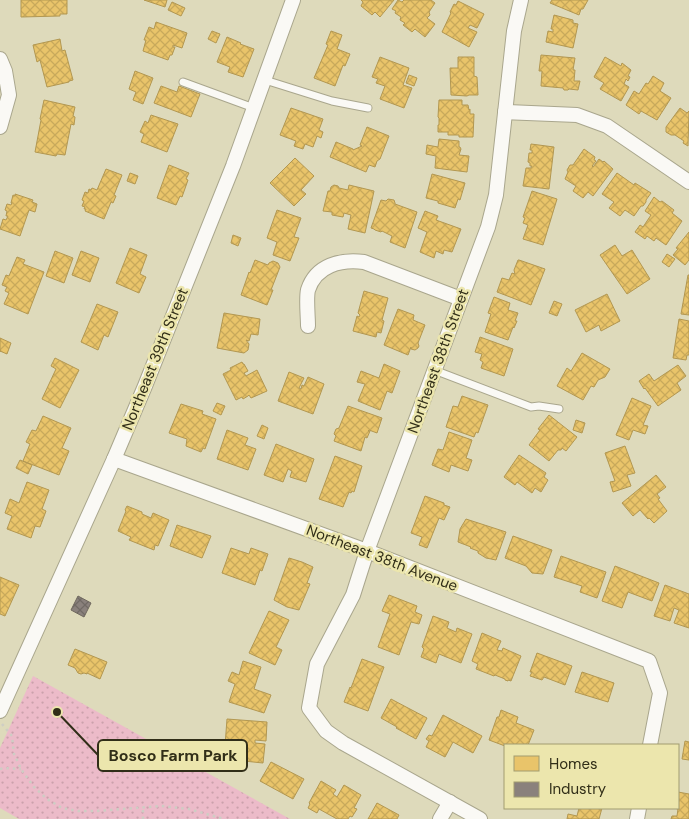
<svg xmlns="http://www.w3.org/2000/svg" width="689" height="819" font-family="'DM Sans',sans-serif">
	<defs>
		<pattern id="park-dots" width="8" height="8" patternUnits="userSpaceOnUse" patternTransform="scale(1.25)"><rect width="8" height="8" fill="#ecbbc9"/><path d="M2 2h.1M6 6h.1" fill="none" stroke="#cba1ac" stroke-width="1.8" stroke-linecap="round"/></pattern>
		<pattern id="homes-cross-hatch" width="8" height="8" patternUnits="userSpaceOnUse" patternTransform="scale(1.25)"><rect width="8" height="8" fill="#e9c46a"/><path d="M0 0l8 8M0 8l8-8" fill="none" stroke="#c8a95b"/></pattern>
		<pattern id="industry-cross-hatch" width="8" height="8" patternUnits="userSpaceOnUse" patternTransform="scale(1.25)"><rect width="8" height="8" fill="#8a817c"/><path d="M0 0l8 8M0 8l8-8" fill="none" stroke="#716a65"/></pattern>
	</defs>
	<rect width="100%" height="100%" fill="#dedabb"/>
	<path fill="url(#park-dots)" d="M33 676 290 819H19L0 808V748Z"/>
	<g fill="url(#homes-cross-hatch)" stroke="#b29751">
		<path d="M21 0H67V14H60V16L21 17Z"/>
		<path d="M144 0H167L165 7Z"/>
		<path d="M361 0H394L380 17 375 12 372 15 361 6 363 2Z"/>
		<path d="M398 0 402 2 404 0H431L435 3 429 12 430 15 427 18 435 24 425 37 415 29 412 32 403 25 405 23 400 20 401 17 395 13 396 11 392 9Z"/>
		<path d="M552 0H588L583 9H581L579 15 550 3Z"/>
		<path d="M458 1 484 14 477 28 470 25 468 28 477 32 469 47 442 32 451 13 450 12 454 4 456 5Z"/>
		<path d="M172 2 185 8 181 16 168 10Z"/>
		<path d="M554 15 573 20V23L578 24 573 48 546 42 548 31 553 32V29H551Z"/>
		<path d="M156 22 187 33 182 48 173 45V47H175L172 55H170L168 60 143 51 146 40H144L149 27 154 29Z"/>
		<path d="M212 31 220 34 216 43 208 39Z"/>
		<path d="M331 31 342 35 337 49 350 54 345 66 343 65 335 86 314 78 328 45 326 44Z"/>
		<path d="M227 37 241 43 240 44 254 49 243 77 228 72 230 67 217 62Z"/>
		<path d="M60 39 62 51 65 50 73 80 69 81V82L47 87 40 60 37 62 33 45Z"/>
		<path d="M541 55 575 58 573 70H575L574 81H580L578 90 569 89 568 90H564L563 88 541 86 542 71H539Z"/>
		<path d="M380 57 409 68 403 85 412 88 404 108 380 99 385 86 376 83 378 79 372 77Z"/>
		<path d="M458 57H474V76L477 77 478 95H469L467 96 451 95 450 68H458Z"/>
		<path d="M605 57 621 66 622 63 631 70 628 76 630 77 628 81 626 79 624 84 629 87 621 101 600 89 604 83 594 77Z"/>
		<path d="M135 71 153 78 143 104 133 100 136 92 129 89Z"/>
		<path d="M409 75 417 78 414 86 406 83Z"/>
		<path d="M653 76 664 83 660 91 671 98 657 120 641 111 639 114 626 105 634 91 639 94 646 83 648 84Z"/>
		<path d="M161 86 177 92 179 86 200 94 191 117 154 103Z"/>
		<path d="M44 100 75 107 73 116 75 117 74 125 71 124 65 155 57 154 56 156 35 152 41 120 40 119Z"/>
		<path d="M439 100H462V105H468L469 110 470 109V114H474L473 137H459V135H448V132H438V125H439V118L438 117Z"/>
		<path d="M291 108 323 119 319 130 323 132 321 138 317 136 313 147 305 144 303 149 294 146 296 141 280 135Z"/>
		<path d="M680 108 687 113 689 111 688 146 683 143 684 141 675 135H671L666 132V127Z"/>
		<path d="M151 115 178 124 167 152 141 142 144 134 140 132 145 121 148 123Z"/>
		<path d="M367 127 389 136 380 159 377 161 375 167 369 165 366 172 330 157 336 142 353 149V150L362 146 360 145Z"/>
		<path d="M439 139 459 141V147H460L461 149 459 155 469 156 467 172 435 168 436 156 426 154 427 145 438 147Z"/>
		<path d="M531 144 554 147 549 189 523 186 526 168H531L532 166H530V163L528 162 529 153H532V150H530Z"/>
		<path d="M584 149 595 157 594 160 596 161 592 166 593 167 599 159 603 162 604 161 613 169 593 196 588 192 583 198 573 191 576 186 565 179 568 172 567 170 570 165H573Z"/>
		<path d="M295 158 314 176 301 190 306 194 294 206 270 183Z"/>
		<path d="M169 165 189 173 186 179 188 180 182 197 180 196 176 205 157 198Z"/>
		<path d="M106 169 122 175 114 195 116 196 113 203 111 202 104 219 85 211 86 209H84L85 207 82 206 84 201 82 200 85 192 88 193 89 189 91 190 92 188 97 190Z"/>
		<path d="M130 173 138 176 135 184 127 181Z"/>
		<path d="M617 173 634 185 635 183 651 193 646 200V202L643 206H641L634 216 625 210 620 216 609 208 614 202 602 194Z"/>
		<path d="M432 174 465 183 460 200 458 199 455 208 438 203V201L426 198Z"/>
		<path d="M334 185 338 186 339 188 348 190 349 185 374 191 365 233 348 229 351 215 344 213 343 217 332 215V212L323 211 328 191H330L331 187Z"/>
		<path d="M532 191 557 199 543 245 523 239 528 225 523 223 525 218 523 217Z"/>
		<path d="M15 194 33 200 32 202 37 204 35 212 29 210 20 236 0 229 3 219 6 220 8 216H6L7 211 5 210 7 204 11 205 12 203H11L13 195 15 196Z"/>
		<path d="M654 197 660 202 662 201 674 210 672 213 682 221 666 245 656 238 654 241 647 236 645 239 635 232 640 225 643 227 651 215 645 211Z"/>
		<path d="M388 199 394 200 395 203V204L417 212 405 248 390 242 392 236 382 231 381 232 375 230 374 229 371 228 381 200 386 201Z"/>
		<path d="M277 210 301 218 294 237 299 238 290 261 273 255 277 242 267 238Z"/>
		<path d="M425 211 438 216 436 220 461 229 452 252 444 250 443 254 436 251 434 258 420 252 427 232 418 228Z"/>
		<path d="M689 232V260L685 265 673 255 678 249 676 248Z"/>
		<path d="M233 235 241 238 238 246 231 243Z"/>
		<path d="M615 245 622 256 632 250 650 279 627 294 600 255Z"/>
		<path d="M130 248 147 255 140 274 146 277 139 293 116 283Z"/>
		<path d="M55 251 73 258 64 283 46 276Z"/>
		<path d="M81 251 99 258 90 282 72 275Z"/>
		<path d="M667 254 675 259 669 267 662 262Z"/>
		<path d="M17 257 25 260 23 264 44 272 28 314 4 304 9 293 5 291 7 287 2 285 6 275 9 276Z"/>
		<path d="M255 260 268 265 269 263 273 261 278 263 280 267 271 290H273L267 305 241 295 249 272 250 273Z"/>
		<path d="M518 260H519L545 269 531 305 497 292 502 278 509 280 512 273 515 274 514 270Z"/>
		<path d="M688 275H689V315L681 314Z"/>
		<path d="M364 291 388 298 382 320 384 321 381 333 377 332 376 337 353 331 357 316 359 317 360 315 358 313Z"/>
		<path d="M607 294 620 321 601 331 599 325 586 332 575 310Z"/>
		<path d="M494 297 510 303 508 310 518 313 515 321H517L514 328 513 327 508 340 485 332 491 314 488 313Z"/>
		<path d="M554 301 562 304 557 316 549 313Z"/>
		<path d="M97 304 118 312 108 337 104 335 98 350 81 342Z"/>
		<path d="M398 309 414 315 413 320 425 325 418 343 419 346 418 348 415 350 411 349V347L408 355 384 345Z"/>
		<path d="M224 313 260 319 258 335 251 334 249 341 246 340 249 344 248 350 244 353 217 348Z"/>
		<path d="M679 319 689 321V355H687L686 360 673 358Z"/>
		<path d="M480 337 513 349 504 376 481 368 483 362 480 360 482 354 475 352Z"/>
		<path d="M0 338 11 343 7 354 0 351V352Z"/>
		<path d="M582 353 610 369 605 377 598 380 594 387 591 386 583 400 557 386 567 368 571 371Z"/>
		<path d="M55 358 79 370 60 408 42 399 56 369 51 366Z"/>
		<path d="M242 362 243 364H244L248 371 244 373 246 376 257 370 267 391 251 398 249 395 248 396 243 399 242 397 236 400 223 374 231 370 230 368Z"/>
		<path d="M384 364 400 371 392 393 387 391 380 410 358 401 365 384 357 382 361 371 379 378Z"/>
		<path d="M678 365 686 376 677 383 681 390 658 406 645 388 644 389 639 381 649 374 654 381Z"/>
		<path d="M289 372 304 378 299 388 301 389 302 385 304 386 308 377 324 384 313 414 278 401Z"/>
		<path d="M462 396 488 405 478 433 476 432 474 437 446 427 453 406 458 407Z"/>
		<path d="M632 398 651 406 643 425 648 426 645 434 633 430 629 440 616 435Z"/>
		<path d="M217 403 225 406 221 415 213 411Z"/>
		<path d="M181 404 203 411 202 414 216 419 205 449 203 448 201 452 186 446 187 439 169 433Z"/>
		<path d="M348 406 382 418 377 433 369 430 368 431H370L367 438 365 437 361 451 334 441 336 436 334 434 336 429 339 428Z"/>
		<path d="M549 415 577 437 566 451 562 448 561 450H558L549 461 529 445 540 430 538 429Z"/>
		<path d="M43 416 71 428 62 448 69 451 59 475 23 461 30 444 26 442 32 430 36 431Z"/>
		<path d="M576 420 585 423 582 433 573 430Z"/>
		<path d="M262 425 268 428 264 439 257 436Z"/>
		<path d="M227 430 248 438 245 445 256 449 248 470 217 459Z"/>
		<path d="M449 432 472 440 466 458 472 460 468 471 451 465 449 472 432 465 438 449 443 450Z"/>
		<path d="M276 444 314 459 306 482 290 477 292 471 288 469 283 482 264 475Z"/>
		<path d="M625 446 635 473 627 475 631 486 613 492 610 482 615 481 605 453Z"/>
		<path d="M519 455 546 473 544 477 548 480 541 492 535 488 532 493 517 482 515 485 504 477Z"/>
		<path d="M335 456 362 466 354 492 352 491 351 493 349 492 343 507 319 499Z"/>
		<path d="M20 460 32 465 28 474 16 468Z"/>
		<path d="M656 475 666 487 657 494 660 498 658 499 667 511 654 523 649 518 648 519 640 510 633 516 622 503Z"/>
		<path d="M27 482 49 490 42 509 46 511 40 527 35 526 31 538 7 529 12 516 5 513 10 499 19 503Z"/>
		<path d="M425 496 444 503V505L450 507 444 520 439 518 427 548 419 545 422 537 411 533Z"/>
		<path d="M127 506 142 512V514L151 518 153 513 169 520 158 546 155 545 154 550 129 540 131 537 118 531 126 511 125 510Z"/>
		<path d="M466 519 506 532 496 560 486 558 478 553V551L470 548 471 547 458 542 460 529Z"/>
		<path d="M177 525 211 536 202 558 170 546Z"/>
		<path d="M513 536 552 550 543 574 532 573 526 566 505 558Z"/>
		<path d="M231 548 249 554 251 548 268 554 262 571 260 570 255 585 222 573Z"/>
		<path d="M561 556 606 572 597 598 580 592 582 586 554 577Z"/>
		<path d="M289 558 302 562 313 567 307 583 310 584 299 610 287 607 274 600Z"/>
		<path d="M615 566 659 583 652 601 628 592 622 608 602 601Z"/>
		<path d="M0 577 19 585 5 616 0 614Z"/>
		<path d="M665 585 689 594V628L674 623 679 610 674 608 670 621 654 616Z"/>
		<path d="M389 595 417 606 415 612 422 615 419 624 411 622 399 655 378 647 390 614 382 611Z"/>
		<path d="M269 611 289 620 276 647 282 650 275 665 249 653Z"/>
		<path d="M433 616 449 622 447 628 456 632 457 628 472 634 461 663 439 654 436 663 421 657 424 649 422 647Z"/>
		<path d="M482 633 501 641 497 650 502 651 503 648 521 656 511 681 508 680V681L505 680V679L495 675 494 676 476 669 478 664 472 661Z"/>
		<path d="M75 649 107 662 100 679 87 673V674L84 673 81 674 78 673 75 668 68 665Z"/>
		<path d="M537 653 572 666 565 685 544 677 542 680 530 676 532 672H530Z"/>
		<path d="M362 659 384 667 368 711 344 702 350 687 351 688Z"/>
		<path d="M243 661 261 667 254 689 271 695 264 713 229 702 235 684 228 681 232 672 239 675Z"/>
		<path d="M582 672 614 683 608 702 575 692Z"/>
		<path d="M391 699 427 718 416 739 396 728 397 727 381 718Z"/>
		<path d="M501 710 518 717 516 723 534 730 528 745 505 746 489 740 497 717H499Z"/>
		<path d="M443 715 482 736 473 753 453 742 445 757 426 747 429 741 426 739 429 735 432 736Z"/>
		<path d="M227 719 267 722 266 741 255 740V743L265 744 263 763 224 759Z"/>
		<path d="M685 741 689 742V760L682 759Z"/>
		<path d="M271 762 304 779 293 799 260 781Z"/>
		<path d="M321 781 336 790 333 794 337 797 344 785 361 795 354 808 357 809 352 817 350 816 348 819H337L319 809 317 813 308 808 310 804 309 803Z"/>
		<path d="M678 792 689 794V819H671L672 816H677L678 809 674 808H678Z"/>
		<path d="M377 803 399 815 397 819H368Z"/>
		<path d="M579 808H602L599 819H567L568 814 577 816Z"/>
	</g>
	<path fill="url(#industry-cross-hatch)" stroke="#6f685e" d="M78 596 91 603 84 617 71 610Z"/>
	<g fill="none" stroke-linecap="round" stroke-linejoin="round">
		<defs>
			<g id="lane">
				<path d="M265 80 332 101 368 108"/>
				<path d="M183 82 254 108"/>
				<path d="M434 370 531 407 539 406 559 409"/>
			</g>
			<g id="street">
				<path d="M0 59 5 71 9 95 0 127"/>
				<path d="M505 112 577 115 607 126 689 182"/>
				<path d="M308 326C308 317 306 298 308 290 316 265 341 259 364 262L461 299"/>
				<path d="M114 459 367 551 649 661 660 693 650 745"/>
				<path d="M0 711 114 459 145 386 233 166 293 0"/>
				<path d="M440 819 450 802"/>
				<path d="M480 819 343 743 326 731 309 708 317 664 353 595 367 551 488 227 496 195 514 31 521 0"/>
				<path d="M637 819 639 808"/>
			</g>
		</defs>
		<use href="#lane" stroke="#a9a68d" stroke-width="9"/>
		<use href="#street" stroke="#a9a68d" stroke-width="16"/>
		<g stroke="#cfcdc4" stroke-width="2.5" stroke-dasharray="2.5 4" stroke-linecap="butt">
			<path d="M2 724 12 736 14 754 21 769 34 787 47 799 62 808 78 811H97L161 806 189 809 224 819"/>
			<path d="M0 769 4 768 21 769"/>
			<path d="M143 819V808"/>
		</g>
		<use href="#lane" stroke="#faf9f5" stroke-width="7"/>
		<use href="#street" stroke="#faf9f5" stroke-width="14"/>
	</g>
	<g text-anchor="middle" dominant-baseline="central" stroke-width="5" stroke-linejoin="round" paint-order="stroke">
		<g font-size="15" fill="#312e18" stroke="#ece6ad">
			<text transform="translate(155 359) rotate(-68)">Northeast 39th Street</text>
			<text transform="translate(438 361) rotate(-70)">Northeast 38th Street</text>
			<text transform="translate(382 558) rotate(21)">Northeast 38th Avenue</text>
		</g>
	</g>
	<path fill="none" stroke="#312e18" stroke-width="2" d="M57 712L98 755"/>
	<circle fill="#312e18" stroke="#ece6ad" stroke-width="2" cx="57" cy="712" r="5"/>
	<rect fill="#ece6ad" stroke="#312e18" stroke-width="2" x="98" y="740" width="149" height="31" rx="5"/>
	<g font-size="16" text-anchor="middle" font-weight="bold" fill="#312e18">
		<text x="173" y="761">Bosco Farm Park</text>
	</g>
	<rect x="504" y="744" width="175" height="65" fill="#ece6ad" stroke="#a19c71"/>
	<rect x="514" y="756" width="25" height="15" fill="#e9c46a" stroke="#a19c71"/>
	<text x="549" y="769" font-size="15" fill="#312e18">Homes</text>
	<rect x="514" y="782" width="25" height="15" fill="#8a817c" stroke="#a19c71"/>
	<text x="549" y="794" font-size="15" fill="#312e18">Industry</text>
</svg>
